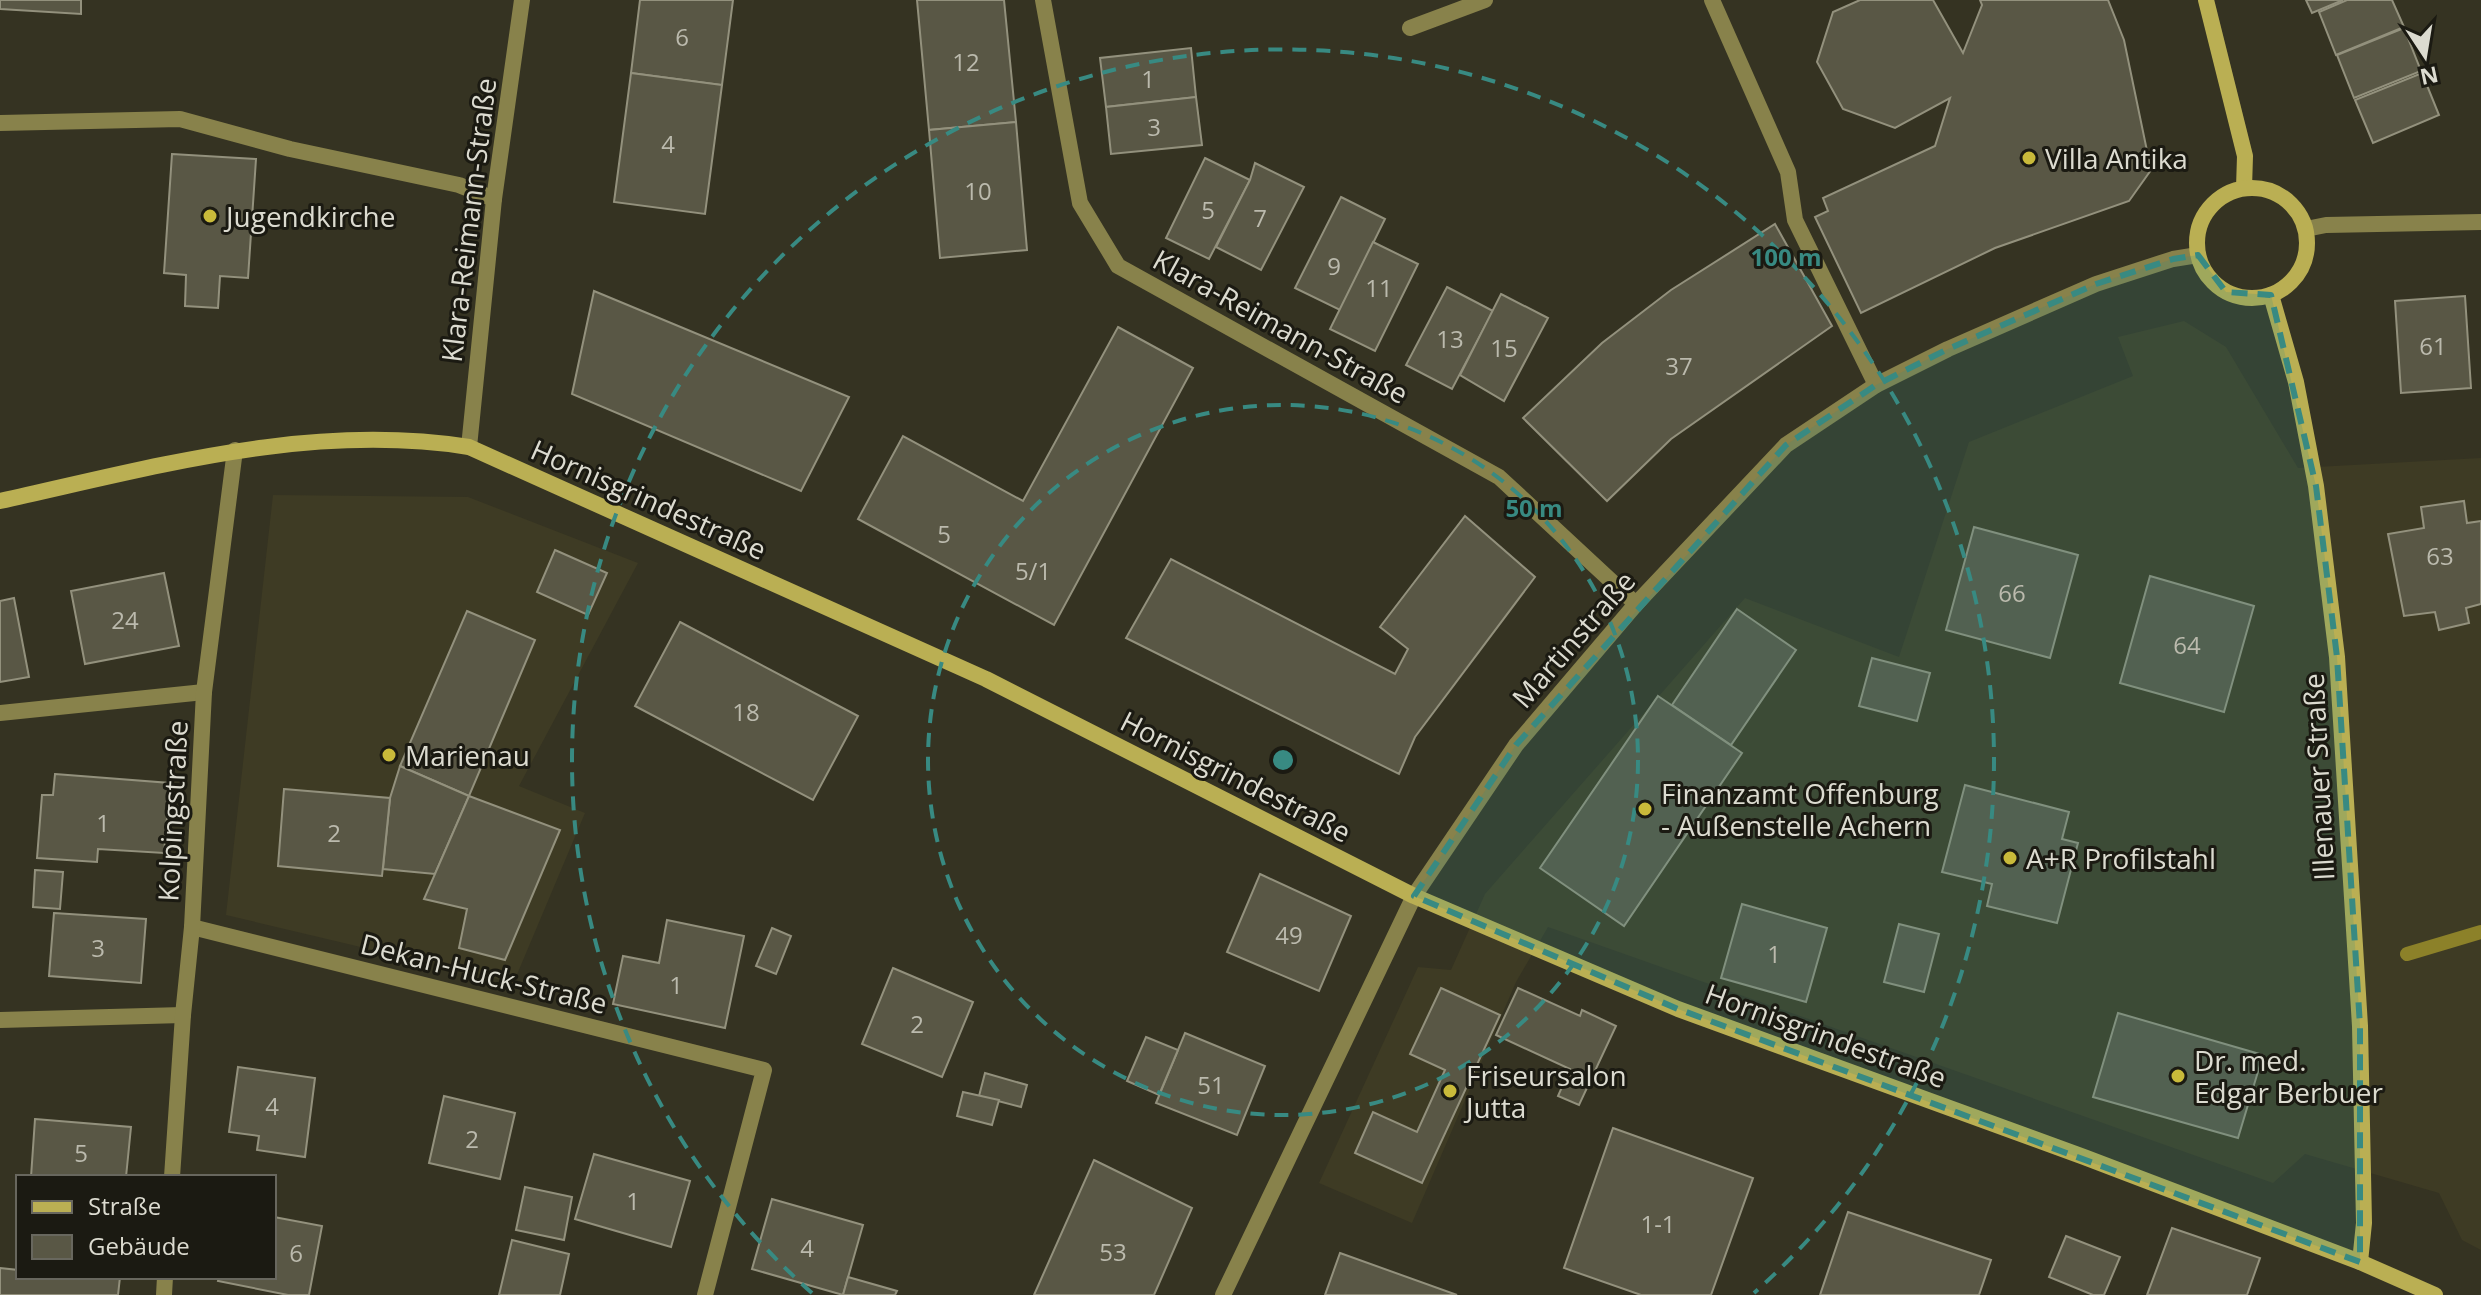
<svg xmlns="http://www.w3.org/2000/svg" width="2481" height="1295" font-family="'Open Sans',sans-serif">
	<rect width="100%" height="100%" fill="#353322"/>
	<g fill="#3e3b24">
		<path d="M2184 321 2226 347 2298 468 2481 458V1250L2462 1240 2439 1193 2305 1154 2273 1183 1548 927 1516 982 1412 1223 1319 1183 1418 967 1451 970 1485 894 1745 598 1899 657 1969 442 2133 376 2118 337Z"/>
		<path d="M273 495 468 497 638 563 519 786 585 813 513 984 454 966 403 957 226 915Z"/>
	</g>
	<g fill="none" stroke-linecap="round" stroke-linejoin="round">
		<path stroke="#8c8129" stroke-width="14" d="M2407 954 2481 932"/>
	</g>
	<g fill="#595745" stroke="#93917d" stroke-width="2">
		<path d="M0 0H81V14L0 9Z"/>
		<path d="M640 0H733L722 85 631 73Z"/>
		<path d="M917 0H1004L1016 122 929 130Z"/>
		<path d="M1860 0H1933L1963 53 1982 5 1980 0H2108L2124 40 2151 170 2129 201 1995 248 1861 313 1815 217 1828 211 1823 198 1935 146 1950 98 1895 128 1843 109 1817 62 1833 12Z"/>
		<path d="M2306 0H2343L2312 13Z"/>
		<path d="M2347 0H2392L2404 27 2336 55 2319 12Z"/>
		<path d="M2404 28 2421 71 2354 98 2337 55Z"/>
		<path d="M1191 48 1196 97 1106 107 1100 58Z"/>
		<path d="M631 73 722 85 705 214 614 202Z"/>
		<path d="M2422 73 2439 115 2373 143 2355 100Z"/>
		<path d="M1196 97 1202 145 1111 154 1106 107Z"/>
		<path d="M1016 122 1027 250 940 258 929 130Z"/>
		<path d="M172 154 256 159 248 278 220 276 218 308 185 306 186 275 164 273Z"/>
		<path d="M1205 158 1250 180 1209 259 1166 238Z"/>
		<path d="M1255 163 1304 187 1261 270 1216 247 1250 180Z"/>
		<path d="M1341 197 1385 219 1340 310 1295 288Z"/>
		<path d="M1775 224 1832 326 1671 439 1607 501 1523 418 1602 343 1671 290Z"/>
		<path d="M1373 242 1418 264 1375 351 1330 329Z"/>
		<path d="M1447 287 1493 311 1452 389 1406 365Z"/>
		<path d="M594 291 849 397 801 491 572 394Z"/>
		<path d="M1501 294 1548 318 1504 401 1460 375Z"/>
		<path d="M2465 296 2471 388 2401 393 2395 301Z"/>
		<path d="M1118 327 1193 368 1054 625 858 519 903 436 1023 501Z"/>
		<path d="M2464 501 2467 523 2481 521V604L2466 608 2469 623 2439 630 2435 612 2404 616 2388 534 2424 528 2421 507Z"/>
		<path d="M1465 516 1535 577 1415 737 1399 774 1126 638 1171 559 1395 674 1408 649 1380 627Z"/>
		<path d="M1974 527 2078 555 2050 658 1946 630Z"/>
		<path d="M555 550 607 573 588 615 537 592Z"/>
		<path d="M164 573 179 646 85 664 71 591Z"/>
		<path d="M2150 576 2254 606 2224 712 2120 683Z"/>
		<path d="M14 598 29 677 0 682V601Z"/>
		<path d="M1737 609 1796 650 1731 745 1672 705Z"/>
		<path d="M467 611 535 640 469 796 400 766Z"/>
		<path d="M680 622 858 716 813 800 635 706Z"/>
		<path d="M1872 658 1930 673 1917 721 1859 706Z"/>
		<path d="M1658 696 1742 753 1624 926 1540 868Z"/>
		<path d="M400 766 469 796 435 874 383 869 390 798Z"/>
		<path d="M55 774 170 783 164 853 98 849 97 862 37 858 42 795H53Z"/>
		<path d="M1965 785 2069 812 2062 839 2078 843 2057 923 1987 906 1992 884 1942 872Z"/>
		<path d="M284 789 390 798 382 876 278 866Z"/>
		<path d="M469 796 560 830 505 960 459 948 467 909 424 899Z"/>
		<path d="M35 870 63 872 60 909 33 907Z"/>
		<path d="M1260 874 1351 916 1319 991 1227 952Z"/>
		<path d="M1742 904 1827 928 1806 1002 1721 978Z"/>
		<path d="M54 913 146 919 141 983 49 976Z"/>
		<path d="M667 920 744 936 725 1028 613 1004 623 956 659 963Z"/>
		<path d="M1899 924 1939 934 1924 992 1884 982Z"/>
		<path d="M772 928 791 936 776 974 756 966Z"/>
		<path d="M893 968 973 1002 942 1077 862 1044Z"/>
		<path d="M1441 988 1500 1015 1422 1183 1355 1153 1373 1112 1417 1132 1445 1070 1410 1054Z"/>
		<path d="M1518 988 1580 1016 1582 1010 1616 1026 1579 1105 1558 1096 1570 1069 1496 1035Z"/>
		<path d="M2118 1013 2263 1055 2238 1138 2093 1097Z"/>
		<path d="M1185 1033 1265 1066 1237 1135 1156 1103Z"/>
		<path d="M1146 1037 1178 1050 1159 1095 1127 1081Z"/>
		<path d="M238 1067 315 1078 305 1157 257 1150 259 1136 229 1132Z"/>
		<path d="M985 1073 1027 1085 1021 1107 979 1096Z"/>
		<path d="M963 1092 999 1100 992 1125 957 1116Z"/>
		<path d="M444 1096 515 1113 500 1179 429 1163Z"/>
		<path d="M35 1119 131 1127 126 1177H31Z"/>
		<path d="M1613 1128 1753 1178 1711 1295H1641L1564 1268Z"/>
		<path d="M594 1154 690 1181 671 1247 575 1219Z"/>
		<path d="M1094 1160 1192 1208 1154 1295H1034Z"/>
		<path d="M525 1187 572 1197 564 1240 516 1230Z"/>
		<path d="M772 1199 863 1225 843 1295 752 1269Z"/>
		<path d="M1848 1212 1991 1260 1979 1295H1820Z"/>
		<path d="M274 1217 322 1226 309 1295H288L218 1281 219 1277H274Z"/>
		<path d="M2172 1228 2260 1258 2247 1295H2147Z"/>
		<path d="M2066 1236 2120 1257 2104 1295H2093L2049 1277Z"/>
		<path d="M512 1240 569 1254 560 1295H499Z"/>
		<path d="M1340 1253 1457 1295H1325Z"/>
		<path d="M0 1268 18 1270V1277H120L118 1295H0Z"/>
		<path d="M848 1277 897 1291 895 1295H843Z"/>
	</g>
	<g fill="none" stroke-linecap="round" stroke-linejoin="round">
		<g stroke="#88824b" stroke-width="16">
			<path d="M1712 0 1788 172 1795 220 1876 385"/>
			<path d="M1410 28 1485 0"/>
			<path d="M0 123 180 119 290 149 459 185 494 199"/>
		</g>
		<g stroke="#88824b" stroke-width="16">
			<path d="M1043 0 1080 203 1118 266 1499 477 1636 604"/>
			<path d="M2306 229 2326 225 2481 222"/>
			<path d="M469 447 494 199 522 0"/>
			<path d="M0 713 204 692"/>
			<path d="M192 927 764 1070 705 1295"/>
			<path d="M0 1020 183 1015"/>
			<path d="M172 1177 183 1015 192 927 204 692 235 450"/>
			<path d="M164 1295 165 1277"/>
			<path d="M1223 1295 1414 896 1516 745 1636 604 1786 445 1876 385 1948 349 2096 284 2173 259 2198 255"/>
		</g>
		<g stroke="#baaf53" stroke-width="16">
			<path d="M2206 0 2245 156 2244 188"/>
			<circle cx="2252" cy="243" r="55"/>
			<path d="M2271 295 2296 382 2316 486 2337 657 2360 1026 2364 1223 2360 1262"/>
			<path d="M0 501C155 467 310 422 469 447L986 679 1414 896 1678 1009 2084 1157 2360 1262 2435 1295"/>
		</g>
	</g>
	<path fill="#388a82" fill-opacity="0.2" stroke="#388a82" stroke-width="6" stroke-dasharray="16 10" stroke-linejoin="round" d="M2198 255 2226 292 2271 295 2316 486 2337 657 2360 1026V1262L1678 1009 1414 896 1516 745 1786 445 1876 385 1948 349 2096 284 2173 259Z"/>
	<g fill="none" stroke="#388a82" stroke-width="4" stroke-dasharray="14 10">
		<circle cx="1283" cy="760" r="355"/>
		<path d="M812 1293A711 711 0 1 1 1754 1293"/>
	</g>
	<g fill="#c9ba3a" stroke="#1b1a12" stroke-width="3">
		<circle cx="2029" cy="158" r="8"/>
		<circle cx="210" cy="216" r="8"/>
		<circle cx="389" cy="755" r="8"/>
		<circle cx="1645" cy="809" r="8"/>
		<circle cx="2010" cy="858" r="8"/>
		<circle cx="2178" cy="1076" r="8"/>
		<circle cx="1450" cy="1091" r="8"/>
	</g>
	<g text-anchor="middle" dominant-baseline="central" stroke-width="6" stroke-linejoin="round" paint-order="stroke">
		<g font-size="24" fill="#bbbaad">
			<text x="682" y="36">6</text>
			<text x="966" y="61">12</text>
			<text x="1148" y="78">1</text>
			<text x="1154" y="126">3</text>
			<text x="668" y="143">4</text>
			<text x="978" y="190">10</text>
			<text x="1208" y="209">5</text>
			<text x="1260" y="217">7</text>
			<text x="1334" y="265">9</text>
			<text x="1379" y="287">11</text>
			<text x="1450" y="338">13</text>
			<text x="2433" y="345">61</text>
			<text x="1504" y="347">15</text>
			<text x="1679" y="365">37</text>
			<text x="944" y="533">5</text>
			<text x="2440" y="555">63</text>
			<text x="1033" y="570">5/1</text>
			<text x="2012" y="592">66</text>
			<text x="125" y="619">24</text>
			<text x="2187" y="644">64</text>
			<text x="746" y="711">18</text>
			<text x="103" y="822">1</text>
			<text x="334" y="832">2</text>
			<text x="1289" y="934">49</text>
			<text x="98" y="947">3</text>
			<text x="1774" y="953">1</text>
			<text x="676" y="984">1</text>
			<text x="917" y="1023">2</text>
			<text x="1211" y="1084">51</text>
			<text x="272" y="1105">4</text>
			<text x="472" y="1138">2</text>
			<text x="81" y="1152">5</text>
			<text x="633" y="1200">1</text>
			<text x="1658" y="1223">1-1</text>
			<text x="807" y="1247">4</text>
			<text x="1113" y="1251">53</text>
			<text x="296" y="1252">6</text>
		</g>
		<g font-size="28" fill="#dcdbd0" stroke="#1b1a12" text-anchor="start">
			<text x="2045" y="158">Villa Antika</text>
			<text x="226" y="216">Jugendkirche</text>
			<text x="405" y="755">Marienau</text>
			<text x="1661" y="793">Finanzamt Offenburg<tspan x="1661" dy="32">- Außenstelle Achern</tspan></text>
			<text x="2026" y="858">A+R Profilstahl</text>
			<text x="2194" y="1060">Dr. med.<tspan x="2194" dy="32">Edgar Berbuer</tspan></text>
			<text x="1466" y="1075">Friseursalon<tspan x="1466" dy="32">Jutta</tspan></text>
		</g>
		<g font-size="28" fill="#dcdbd0" stroke="#1b1a12">
			<text transform="translate(468 220) rotate(-83)">Klara-Reimann-Straße</text>
			<text transform="translate(1281 326) rotate(29)">Klara-Reimann-Straße</text>
			<text transform="translate(649 499) rotate(24)">Hornisgrindestraße</text>
			<text transform="translate(1573 639) rotate(-49)">Martinstraße</text>
			<text transform="translate(1236 776) rotate(27)">Hornisgrindestraße</text>
			<text transform="translate(2318 777) rotate(-93)">Illenauer Straße</text>
			<text transform="translate(172 811) rotate(-87)">Kolpingstraße</text>
			<text transform="translate(484 973) rotate(14)">Dekan-Huck-Straße</text>
			<text transform="translate(1826 1035) rotate(20)">Hornisgrindestraße</text>
		</g>
	</g>
	<circle cx="1283" cy="760" r="12" fill="#388a82" stroke="#1b1a12" stroke-width="4"/>
	<g font-size="24" text-anchor="middle" font-weight="bold" fill="#388a82" stroke="#1b1a12" stroke-width="6" stroke-linejoin="round" paint-order="stroke">
		<text x="1786" y="266">100 m</text>
		<text x="1534" y="517">50 m</text>
	</g>
	<rect x="16" y="1175" width="260" height="104" fill="#1b1a12" stroke="#68675e" stroke-width="2"/>
	<rect x="32" y="1201" width="40" height="12" fill="#baaf53" stroke="#68675e" stroke-width="2"/>
	<text x="88" y="1215" font-size="24" fill="#dcdbd0">Straße</text>
	<rect x="32" y="1235" width="40" height="24" fill="#595745" stroke="#68675e" stroke-width="2"/>
	<text x="88" y="1255" font-size="24" fill="#dcdbd0">Gebäude</text>
	<g transform="translate(2425 56) rotate(168)" stroke="#1b1a12" stroke-width="6" paint-order="stroke">
	<path d="M0-6L14 30L0 20L-14 30Z" fill="#dcdbd0"/>
	<text y="-12" font-size="22" font-weight="bold" text-anchor="middle" fill="#dcdbd0">N</text>
	</g>
</svg>
